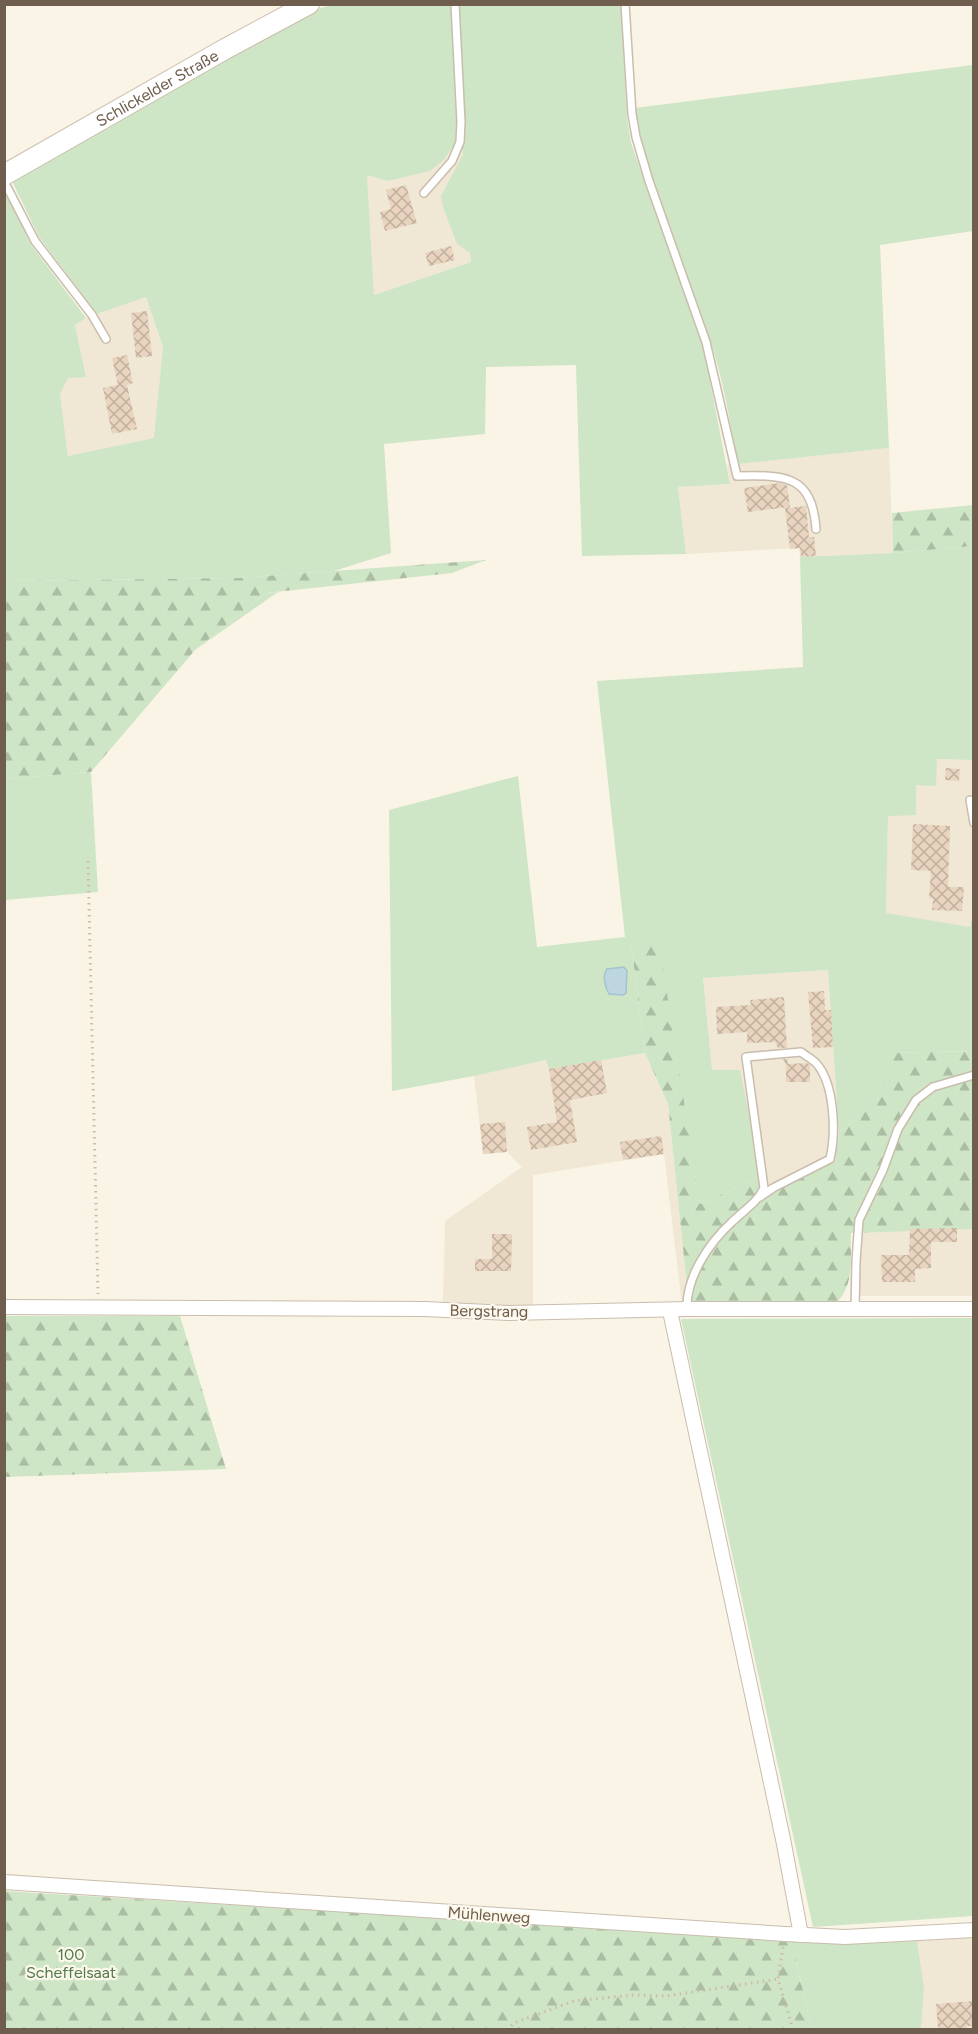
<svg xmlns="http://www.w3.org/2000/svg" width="978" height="2034" font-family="Figtree,sans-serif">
	<defs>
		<pattern id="forest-firs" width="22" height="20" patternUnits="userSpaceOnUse" patternTransform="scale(1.5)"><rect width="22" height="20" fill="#cee5c6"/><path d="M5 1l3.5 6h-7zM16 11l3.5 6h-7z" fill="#abbda3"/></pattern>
		<pattern id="building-cross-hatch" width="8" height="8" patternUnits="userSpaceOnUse" patternTransform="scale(1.5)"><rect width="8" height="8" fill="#e9d5bf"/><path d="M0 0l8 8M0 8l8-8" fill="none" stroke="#c1b09d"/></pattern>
	</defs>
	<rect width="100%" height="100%" fill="#f9f4e6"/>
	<g fill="#f0e7d5">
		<path d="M455 143 462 146 463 155 458 167 471 262 374 295 367 174 388 181 430 171 444 160Z"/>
		<path d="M146 297 163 347 155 438 68 456 60 394 68 378 86 376 75 325 86 318Z"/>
		<path d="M889 448 893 553 800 557 799 548 686 554 678 487 730 484 727 465Z"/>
		<path d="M937 759 973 760 974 914 970 927 886 914 888 816Z"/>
		<path d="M828 970 839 1133 835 1159 766 1196 712 1070 703 978Z"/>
		<path d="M645 1053 668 1104 689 1305H682L664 1154 533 1175V1308L443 1303 445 1221 522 1167 507 1152 483 1154 474 1076 547 1060 548 1069Z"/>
		<path d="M859 1227H973V1296H861L858 1289Z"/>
		<path d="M973 1937V2029H921L924 1988 917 1941Z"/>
	</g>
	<g fill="#cee5c6" fill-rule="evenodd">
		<path d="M331 5H621L627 118 631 143 703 345 730 484 678 487 686 554 582 556 576 365 486 367 485 434 384 444 391 553 334 571 238 578 5 581 4 190 32 246 86 318 75 325 86 377 68 378 60 394 68 456 154 438 163 347 146 297 97 314 39 237 10 177 305 13ZM455 143 462 146 463 155 441 196 443 207 457 244 470 253 471 262 374 295 367 175 388 181 430 171 444 160Z"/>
		<path d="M973 65V231L880 245 889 448 738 464C730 424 724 382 711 343 685 266 649 189 635 108Z"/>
		<path d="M973 546V760L937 759 936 786 916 785V815L888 816 886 913 970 927 973 914V1051L891 1053 887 1091 839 1133 828 970 703 978 712 1070H740L761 1177 700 1204 657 937 631 943 645 1053 549 1069 546 1060 474 1076 392 1091 389 810 518 776 537 947 625 937 597 681 803 667 800 557 893 553Z"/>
		<path d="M278 592 195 650 266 593Z"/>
		<path d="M91 772 98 892 5 900V779Z"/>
		<path d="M972 1318 973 1916 813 1927 681 1319Z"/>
		<path d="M795 1940 849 1944 917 1941 924 1988 921 2029H812L795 1957Z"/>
	</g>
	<g fill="url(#forest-firs)">
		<path d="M973 505V546L893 553 892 513Z"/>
		<path d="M486 560 452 573 266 593 195 650 91 772 5 779V581L238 578Z"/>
		<path d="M658 936 700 1204 761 1177 766 1196 835 1159 839 1133 887 1091 890 1053 973 1051V1229L851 1233C850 1257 855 1284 837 1302L689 1305 668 1104 645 1053 631 943Z"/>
		<path d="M4 1316H180L226 1469 5 1477Z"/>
		<path d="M4 1891 795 1940V1957L812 2029H5Z"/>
	</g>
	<path fill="#bdd6e0" stroke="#a5c3d0" stroke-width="1.5" d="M624 967 627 971 626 993 623 995 609 994C605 987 602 976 607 969Z"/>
	<g fill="url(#building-cross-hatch)">
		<path d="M406 185 417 223 385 231 380 212 391 209 386 190Z"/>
		<path d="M451 246 455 260 429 266 425 253Z"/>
		<path d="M147 311 152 356 136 358 131 313Z"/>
		<path d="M127 355 133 383 127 385 137 429 112 434 103 388 118 385 112 358Z"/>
		<path d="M780 483 787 486 790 507 748 512 744 488Z"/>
		<path d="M806 506 809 537H814L816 556 801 557 800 548 790 549 785 508Z"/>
		<path d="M946 768 960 769 959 781 945 780Z"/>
		<path d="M913 824 950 826 948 887H964L962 911 932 910 933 899 929 898 931 871 911 870Z"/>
		<path d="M824 991 825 1010H831L833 1047 813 1048 808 992Z"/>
		<path d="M784 997 787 1048H778L775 1042 747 1043V1032L717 1034 716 1007 751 1005 750 1000Z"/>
		<path d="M783 1059H787L788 1064 807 1063 810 1065V1082H786V1064Z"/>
		<path d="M601 1060 607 1093 570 1100 577 1142 531 1150 527 1127 557 1122 549 1069Z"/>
		<path d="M505 1122 507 1152 483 1154 480 1124Z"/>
		<path d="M661 1136 664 1154 623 1160 620 1142Z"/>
		<path d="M957 1228V1242H931V1268L915 1269V1282H882L881 1255H909L910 1229Z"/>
		<path d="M492 1234H512L511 1271H475V1259H492Z"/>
		<path d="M974 2001V2026H967V2030L938 2028 936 2004Z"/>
	</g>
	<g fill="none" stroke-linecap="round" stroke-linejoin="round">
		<defs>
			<g id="lane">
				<path d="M625 4 632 114 636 137 649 181 706 342 737 476C784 475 812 474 816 529"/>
				<path d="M4 181 35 241 92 315 106 339"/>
				<path d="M424 193 452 161 460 142 461 122 455 4"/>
				<path d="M970 800 974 823"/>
				<path d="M687 1309C686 1277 709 1243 732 1222 743 1211 758 1202 764 1188L746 1057 801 1052C806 1056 812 1059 816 1063 835 1084 836 1133 830 1159L773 1188 760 1197"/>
				<path d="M855 1310 856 1261 859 1220 883 1170 898 1129 916 1100 933 1087 974 1075"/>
			</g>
			<g id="street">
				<path d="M4 1307 425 1309 509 1313 687 1309H974"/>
				<path d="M670 1311 783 1839 801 1935"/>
				<path d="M4 1882 785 1934 845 1937 974 1930"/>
			</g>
			<g id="secondary">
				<path id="s1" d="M4 175 225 49 309 4"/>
			</g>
		</defs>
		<use href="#lane" stroke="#c9bdad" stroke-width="10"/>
		<use href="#street" stroke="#c9bdad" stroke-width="16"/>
		<use href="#secondary" stroke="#cbbeac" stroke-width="22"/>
		<g stroke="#cfbba4" stroke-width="3" stroke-dasharray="1.5 4.5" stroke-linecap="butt">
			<path d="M88 861 98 1294"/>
			<path d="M783 1947 778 1979 793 2030"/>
			<path d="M507 2030 514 2023 574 2001 634 1995 666 1996 778 1979"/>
		</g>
		<use href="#lane" stroke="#fff" stroke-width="7"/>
		<use href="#street" stroke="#fff" stroke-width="14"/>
		<use href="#secondary" stroke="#fff" stroke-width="20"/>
	</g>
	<g text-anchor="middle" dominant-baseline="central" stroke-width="4.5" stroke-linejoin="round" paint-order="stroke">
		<g font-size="16" fill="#6f5e4e" stroke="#fcf8eb">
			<text stroke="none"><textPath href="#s1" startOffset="176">Schlickelder Straße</textPath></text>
			<text transform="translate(489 1311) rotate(1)">Bergstrang</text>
			<text transform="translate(489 1915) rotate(4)">Mühlenweg</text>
		</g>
		<g font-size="16" fill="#52794b" stroke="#fcf8eb">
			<text x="71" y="1954">100<tspan x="71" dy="18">Scheffelsaat</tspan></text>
		</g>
	</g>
	<rect width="978" height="2034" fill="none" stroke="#6f5e4e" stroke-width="12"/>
</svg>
